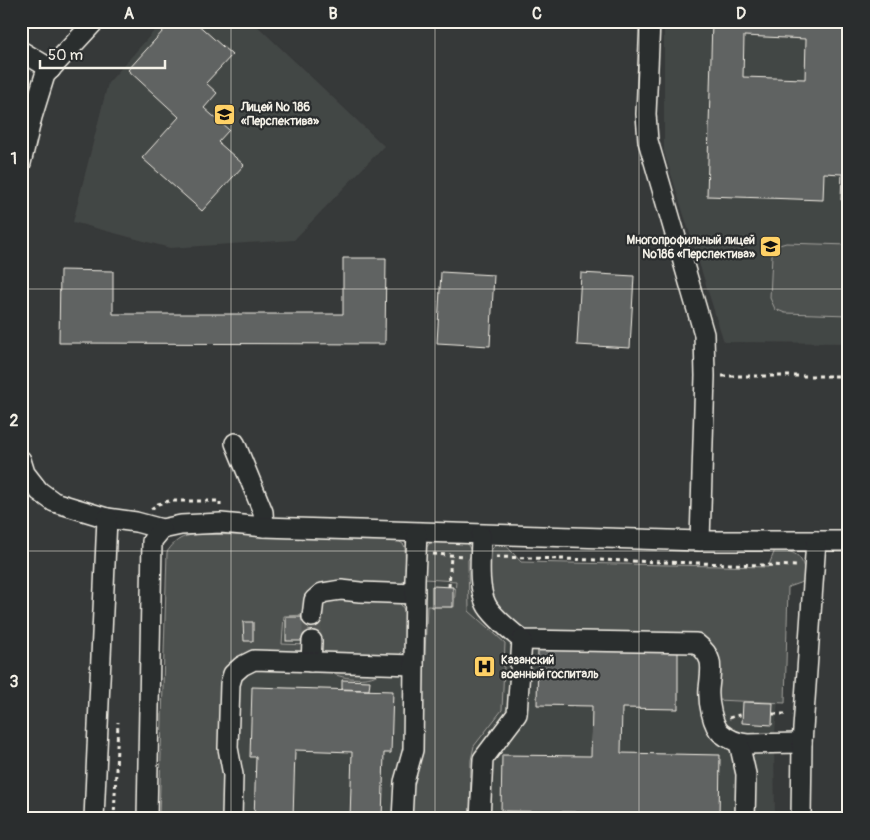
<svg xmlns="http://www.w3.org/2000/svg" width="870" height="840" font-family="Pangolin,sans-serif">
	<rect width="100%" height="100%" fill="#363939"/>
	<filter id="ink" filterUnits="userSpaceOnUse"><feTurbulence type="fractalNoise" baseFrequency=".02" numOctaves="2"/><feDisplacementMap in="SourceGraphic" scale="10" xChannelSelector="R" yChannelSelector="G"/><feConvolveMatrix kernelMatrix="1 2 1 2 8 2 1 2 1" color-interpolation-filters="sRGB"/></filter>
	<g filter="url(#ink)">
		<g fill="#434645">
			<path d="M163 21H252L384 146 294 240 170 248 73 222 108 83Z"/>
			<path d="M664 21H849V343L724 342 664 152Z"/>
			<path d="M207 575 415 579 462 583 481 589H788L774 744 775 819H167Z"/>
		</g>
		<g fill="#4e514f" stroke="#a1a19c">
			<path d="M786 243 849 245V315L785 313 775 309 770 298 772 255 776 246Z"/>
			<path d="M199 534 396 539 404 545 405 548 406 576 402 584 329 585 306 615 284 616 282 644 307 645 306 649 301 654 239 661 225 759 226 819H159L167 552C177 538 183 536 199 534Z"/>
			<path d="M440 540 465 543 468 545 472 553 468 560 469 611 505 643 502 710 474 746 471 760 470 819H411L412 782 421 748 427 606 454 607 456 581 424 579 425 549 430 543Z"/>
			<path d="M503 542 521 562 768 567 775 550C798 550 805 558 805 581L788 587 785 703 716 700 713 652 533 632C516 627 500 613 492 597 489 593 489 556 491 551 493 546 499 543 503 542Z"/>
			<path d="M329 598 398 602 402 606 405 612 406 646 403 651 398 656 323 654 319 646 320 603Z"/>
			<path d="M329 671 379 673C369 682 338 679 329 671Z"/>
		</g>
		<g fill="#616362" stroke="#f4f1e8" fill-rule="evenodd">
			<path d="M172 21H194L232 55 206 83 217 93 204 108 229 130 218 142 244 165 202 211 142 158 179 117 128 70Z"/>
			<path d="M712 21H849V201L841 200 842 174 824 173 823 200 707 196ZM744 36 806 39 805 79 743 77Z"/>
			<path d="M343 258H386L385 344 59 343 60 270 113 271V314H343Z"/>
			<path d="M441 272 494 275 490 346 437 343Z"/>
			<path d="M581 273 634 276 630 348 577 345Z"/>
			<path d="M432 586 453 587V607H432Z"/>
			<rect x="286" y="617" width="30" height="24"/>
			<path d="M243 622H253V641H244Z"/>
			<path d="M538 649 678 651V709L622 708 621 753 720 755 719 819H574L575 812 501 811 502 755 591 756 592 706 537 705Z"/>
			<path d="M342 680 370 681 369 690 342 689Z"/>
			<path d="M252 687 393 691 391 753H384L382 819H350L352 752 295 750 293 819H254L256 757H250Z"/>
			<path d="M743 702 773 703 772 725 742 723Z"/>
		</g>
		<g fill="none" stroke-linecap="round" stroke-linejoin="round">
			<path stroke="#525553" stroke-width="19" stroke-dasharray="19 9" stroke-linecap="butt" d="M312 641V617"/>
			<defs>
				<g id="minor">
					<path d="M650 21 646 114 648 141 704 334 705 376 700 541"/>
					<path d="M21 51 51 69"/>
					<path d="M21 163 32 117 45 75 95 21"/>
					<path d="M235 443 263 512 264 527"/>
					<path d="M21 460 25 473 39 491 54 502 107 518 136 522 162 529 181 525 221 523 264 527 700 541H849"/>
					<path d="M481 535C481 556 477 585 486 604 491 615 512 632 522 640L696 643C715 658 711 667 709 689 708 701 712 725 721 733 728 739 739 743 747 744L802 743"/>
					<path d="M312 617 314 600 322 593 328 592 341 590 360 592 415 594"/>
					<path d="M311 662 312 641"/>
					<path d="M739 743 746 774 745 819"/>
					<path d="M94 819 107 518"/>
					<path d="M147 819 152 541 162 529"/>
					<path d="M232 819 233 775 228 748 230 684 233 674 242 666 254 660 414 665"/>
					<path d="M402 819 404 782 413 750 415 579 417 533"/>
					<path d="M480 819 483 759 517 714 522 640"/>
					<path d="M801 819 802 743 816 541"/>
				</g>
			</defs>
			<use href="#minor" stroke="#f4f1e8" stroke-width="22"/>
			<g stroke="#f4f1e8" stroke-width="3" stroke-dasharray="4 4" stroke-linecap="butt">
				<path d="M722 376H849"/>
				<path d="M151 509 158 504 169 501H220V506"/>
				<path d="M433 554 465 556"/>
				<path d="M496 557 797 566"/>
				<path d="M449 587 451 555"/>
				<path d="M773 714H788"/>
				<path d="M729 718 743 714"/>
				<path d="M114 819 118 722"/>
			</g>
			<use href="#minor" stroke="#2a2d2e" stroke-width="19"/>
		</g>
	</g>
	<path fill="none" stroke="#f4f1e8" stroke-width="1" stroke-opacity="0.55" d="M231 21V819M435 21V819M639 21V819M21 289H849M21 551H849"/>
	<defs>
		<symbol id="school-square" viewBox="-11 -11 22 22"><rect x="-9" y="-9" width="18" height="18" rx="4" fill="#ffd166" stroke="#2a2d2e"/><path d="M0-5L7-2L0 1L-7-2ZM-4 1L0 2.5L4 1V4Q0 6-4 4Z" fill="#111"/></symbol>
		<symbol id="hospital-square" viewBox="-11 -11 22 22"><rect x="-9" y="-9" width="18" height="18" rx="4" fill="#ffd166" stroke="#2a2d2e"/><path d="M-5-5h3v3.5h4V-5h3V5h-3V1.5h-4V5h-3Z" fill="#111"/></symbol>
	</defs>
	<g fill-rule="evenodd">
		<use href="#school-square" x="212" y="102" width="25" height="25"/>
		<use href="#school-square" x="758" y="234" width="25" height="25"/>
		<use href="#hospital-square" x="472" y="654" width="25" height="25"/>
	</g>
	<g text-anchor="middle" dominant-baseline="central" stroke-width="4.5" stroke-linejoin="round" paint-order="stroke">
		<g font-size="12" font-weight="bold" fill="#f4f1e8" stroke="#2a2d2e" text-anchor="start">
			<text x="241" y="107">Лицей № 186<tspan x="241" dy="14">«Перспектива»</tspan></text>
			<text x="755" y="240" text-anchor="end">Многопрофильный лицей<tspan x="755" dy="14">№186 «Перспектива»</tspan></text>
			<text x="501" y="660">Казанский<tspan x="501" dy="14">военный госпиталь</tspan></text>
		</g>
	</g>
	<rect width="870" height="840" fill="none" stroke="#2a2d2e" stroke-width="55"/>
	<path d="M40 60v8h125v-8" fill="none" stroke="#f4f1e8" stroke-width="2.5"/>
	<text x="48" y="60" font-size="15" fill="#f4f1e8" stroke="#2a2d2e" stroke-width="4" paint-order="stroke">50 m</text>
	<rect x="28" y="28" width="814" height="784" fill="none" stroke="#f4f1e8" stroke-width="2"/>
	<g font-size="16" text-anchor="middle" font-weight="bold" fill="#f4f1e8">
		<text x="129" y="19">A</text>
		<text x="333" y="19">B</text>
		<text x="537" y="19">C</text>
		<text x="741" y="19">D</text>
		<text x="14" y="164">1</text>
		<text x="14" y="426">2</text>
		<text x="14" y="687">3</text>
	</g>
</svg>
